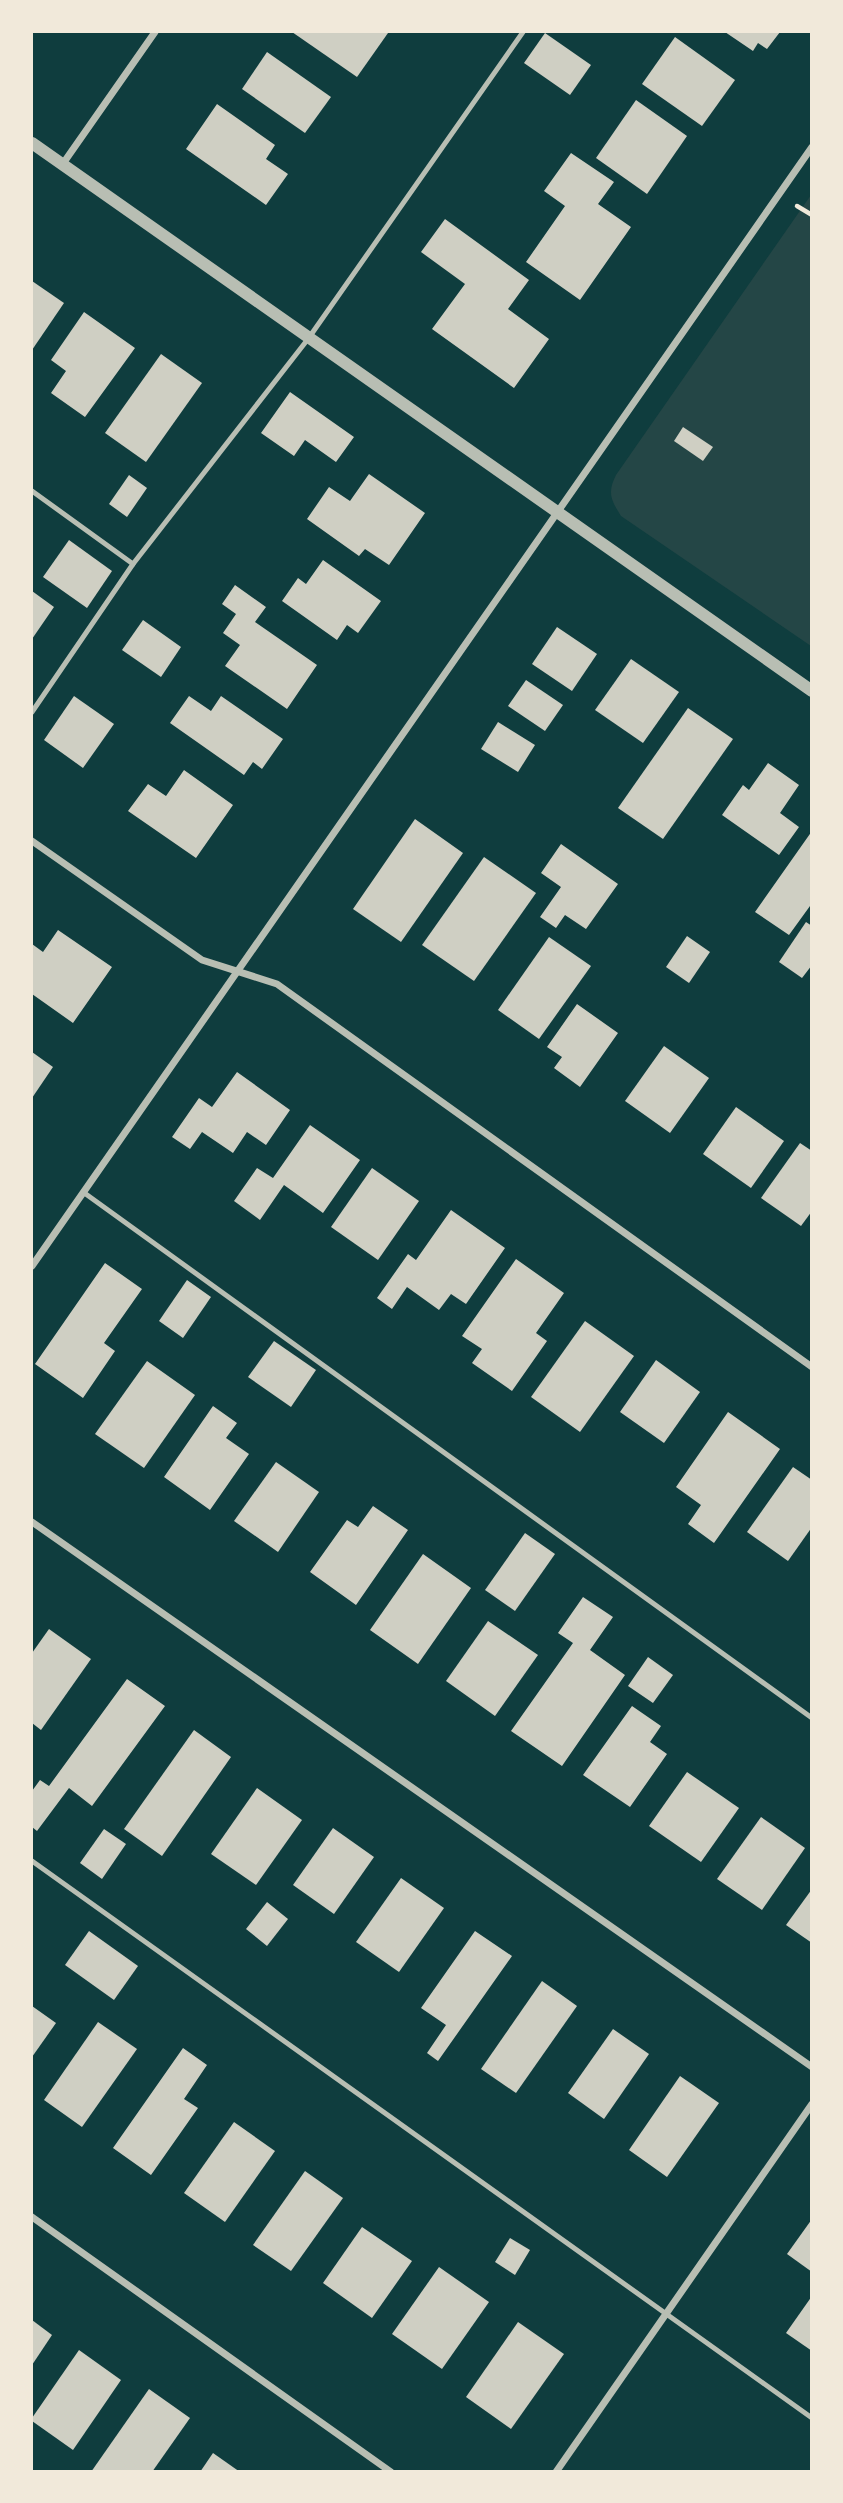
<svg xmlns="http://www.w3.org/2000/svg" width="843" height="2503" font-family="'Titillium Web',sans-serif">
	<rect width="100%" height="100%" fill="#0f3d3e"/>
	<path fill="#244646" d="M811 195V646L621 516C611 500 607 493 616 475Z"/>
	<g fill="#cfcfc3">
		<path d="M292 32H387L388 33 357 77Z"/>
		<path d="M725 32H780L767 49 758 43 753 51Z"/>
		<path d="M545 33 591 65 570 95 524 63Z"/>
		<path d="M675 37 735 80 702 126 642 84Z"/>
		<path d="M267 52 331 97 305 133 242 89Z"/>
		<path d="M636 100 687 136 647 194 596 158Z"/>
		<path d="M217 104 275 145 266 159 288 174 266 205 186 149Z"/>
		<path d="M571 153 614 182 598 204 631 227 580 300 526 262 565 206 544 191Z"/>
		<path d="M445 219 529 280 508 309 549 339 514 388 432 329 465 284 421 252Z"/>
		<path d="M32 281 64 303 32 350Z"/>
		<path d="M84 312 135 348 85 417 51 393 66 371 51 360Z"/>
		<path d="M161 354 202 383 146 462 105 433Z"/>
		<path d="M290 392 354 437 336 462 305 440 294 456 261 433Z"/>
		<path d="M683 427 713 447 703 461 674 441Z"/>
		<path d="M369 474 425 513 389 565 365 549 359 556 307 519 329 487 350 501Z"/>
		<path d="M129 475 147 488 127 517 109 504Z"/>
		<path d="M69 540 112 571 87 608 43 577Z"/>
		<path d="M323 560 381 601 358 633 347 625 337 640 282 601 298 578 306 584Z"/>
		<path d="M235 585 266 607 255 622 317 665 287 709 225 666 240 645 223 633 236 614 222 604Z"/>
		<path d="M32 591 54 607 32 639Z"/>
		<path d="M143 620 181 647 161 677 122 650Z"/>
		<path d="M557 627 597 654 572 691 532 664Z"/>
		<path d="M631 659 679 692 643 743 595 710Z"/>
		<path d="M526 680 563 705 545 731 508 706Z"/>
		<path d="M74 696 114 724 83 768 44 740Z"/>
		<path d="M189 696 211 711 221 696 283 739 262 769 253 762 244 775 170 723Z"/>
		<path d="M688 708 733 739 663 839 618 808Z"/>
		<path d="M498 722 535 745 518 772 481 749Z"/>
		<path d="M768 763 799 785 780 813 799 827 779 855 722 815 743 785 749 790Z"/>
		<path d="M184 770 233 805 196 858 128 811 148 784 166 796Z"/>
		<path d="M415 819 463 853 401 942 353 909Z"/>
		<path d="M812 831V907L810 906 789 935 755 912Z"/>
		<path d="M561 844 618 884 586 929 565 915 556 928 540 917 561 887 541 873Z"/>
		<path d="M484 857 536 893 474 981 422 945Z"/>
		<path d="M806 922 812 926V965L802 978 779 962Z"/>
		<path d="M58 930 112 967 73 1023 32 994V944L43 952Z"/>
		<path d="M687 936 710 952 689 983 666 967Z"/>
		<path d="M549 937 591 966 539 1039 498 1010Z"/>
		<path d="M577 1004 618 1033 580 1087 554 1068 562 1057 547 1047Z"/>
		<path d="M664 1046 709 1078 670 1133 625 1101Z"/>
		<path d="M32 1052 53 1067 32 1098Z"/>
		<path d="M237 1072 290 1110 266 1145 247 1132 233 1153 202 1132 190 1149 172 1137 199 1098 212 1107Z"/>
		<path d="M736 1107 784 1141 751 1188 703 1154Z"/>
		<path d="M310 1125 360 1160 323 1213 284 1185 260 1220 234 1201 257 1168 273 1178Z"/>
		<path d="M800 1143 812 1151V1211L801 1226 761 1198Z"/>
		<path d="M372 1168 419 1201 378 1260 331 1227Z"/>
		<path d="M451 1210 505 1248 466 1304 451 1294 439 1310 407 1287 392 1309 377 1298 408 1254 416 1260Z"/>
		<path d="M516 1259 564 1293 536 1333 547 1341 512 1391 472 1363 482 1349 462 1336Z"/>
		<path d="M105 1263 142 1289 104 1343 115 1351 83 1398 35 1364Z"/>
		<path d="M187 1280 211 1297 183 1338 159 1321Z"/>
		<path d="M585 1321 634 1356 580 1432 531 1397Z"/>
		<path d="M274 1341 316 1370 291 1407 248 1377Z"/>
		<path d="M656 1360 700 1392 664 1443 620 1412Z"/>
		<path d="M147 1361 195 1395 144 1468 95 1434Z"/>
		<path d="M213 1406 237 1423 226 1438 249 1454 210 1510 164 1477Z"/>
		<path d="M728 1412 780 1449 714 1543 688 1524 701 1505 676 1487Z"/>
		<path d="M276 1462 319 1492 278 1552 234 1521Z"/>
		<path d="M793 1467 812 1480V1527L788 1561 747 1532Z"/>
		<path d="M373 1506 408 1530 356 1605 310 1572 347 1520 358 1527Z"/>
		<path d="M525 1533 555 1554 515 1611 485 1590Z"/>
		<path d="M423 1554 471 1588 418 1664 370 1630Z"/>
		<path d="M583 1597 613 1617 590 1650 625 1675 562 1766 511 1731 573 1643 558 1633Z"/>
		<path d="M488 1621 538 1655 495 1716 446 1681Z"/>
		<path d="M49 1629 91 1659 41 1730 32 1723V1653Z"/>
		<path d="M648 1657 673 1675 653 1703 628 1686Z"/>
		<path d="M127 1679 165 1706 92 1806 69 1788 37 1831 32 1827V1791L40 1780 49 1786Z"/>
		<path d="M632 1706 661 1726 650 1742 667 1754 630 1807 583 1775Z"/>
		<path d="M194 1730 231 1757 162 1856 124 1829Z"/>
		<path d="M687 1772 739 1808 701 1862 649 1826Z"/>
		<path d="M257 1788 302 1820 256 1885 211 1854Z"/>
		<path d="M761 1817 805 1848 762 1910 717 1879Z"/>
		<path d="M333 1828 374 1857 334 1914 293 1885Z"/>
		<path d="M104 1829 126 1844 102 1879 80 1863Z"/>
		<path d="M401 1878 444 1908 399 1972 356 1942Z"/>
		<path d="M812 1889V1943L786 1925Z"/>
		<path d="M267 1902 288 1919 267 1946 246 1929Z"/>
		<path d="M89 1931 138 1966 114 2000 65 1965Z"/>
		<path d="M475 1931 512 1956 438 2061 427 2053 446 2025 421 2008Z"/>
		<path d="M542 1981 577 2006 516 2093 481 2069Z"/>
		<path d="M32 2006 56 2023 32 2057Z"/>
		<path d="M98 2022 137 2049 82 2127 44 2100Z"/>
		<path d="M613 2029 649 2054 604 2119 568 2093Z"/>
		<path d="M183 2048 207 2065 184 2099 198 2108 151 2175 113 2148Z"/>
		<path d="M680 2076 719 2103 667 2177 629 2150Z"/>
		<path d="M234 2122 275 2151 225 2222 184 2193Z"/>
		<path d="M305 2171 343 2198 291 2271 253 2245Z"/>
		<path d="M812 2219V2272L787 2254Z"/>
		<path d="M362 2227 412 2261 372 2318 323 2283Z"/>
		<path d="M510 2238 530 2250 515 2275 495 2262Z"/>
		<path d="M439 2267 489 2302 442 2369 392 2334Z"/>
		<path d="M812 2296V2351L786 2333Z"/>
		<path d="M32 2320 52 2335 32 2365Z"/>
		<path d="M518 2322 564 2354 511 2429 466 2397Z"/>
		<path d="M79 2350 121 2380 73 2450 32 2421V2418Z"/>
		<path d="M149 2389 190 2418 152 2472H91Z"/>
		<path d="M213 2453 240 2472H200Z"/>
	</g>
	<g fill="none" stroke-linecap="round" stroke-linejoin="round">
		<path stroke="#f1e9da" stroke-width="4.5" d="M797 206 812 215"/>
		<g stroke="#b8beb3" stroke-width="5">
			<path d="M32 491 133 564"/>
			<path d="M32 712 133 564 308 339 523 32"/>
			<path d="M83 1192 812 1718"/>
			<path d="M32 1861 812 2418"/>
		</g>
		<g stroke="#b8beb3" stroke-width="7">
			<path d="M62 165 155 32"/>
			<path d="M32 841 202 960 277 984 812 1367"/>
			<path d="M32 1266 812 147"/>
			<path d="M32 1522 812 2067"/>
			<path d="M32 2217 391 2472"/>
			<path d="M556 2472 812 2104"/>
		</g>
		<path stroke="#b8beb3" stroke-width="12" d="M32 143 812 691"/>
	</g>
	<rect width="843" height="2503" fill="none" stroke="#f1e9da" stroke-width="66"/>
</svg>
